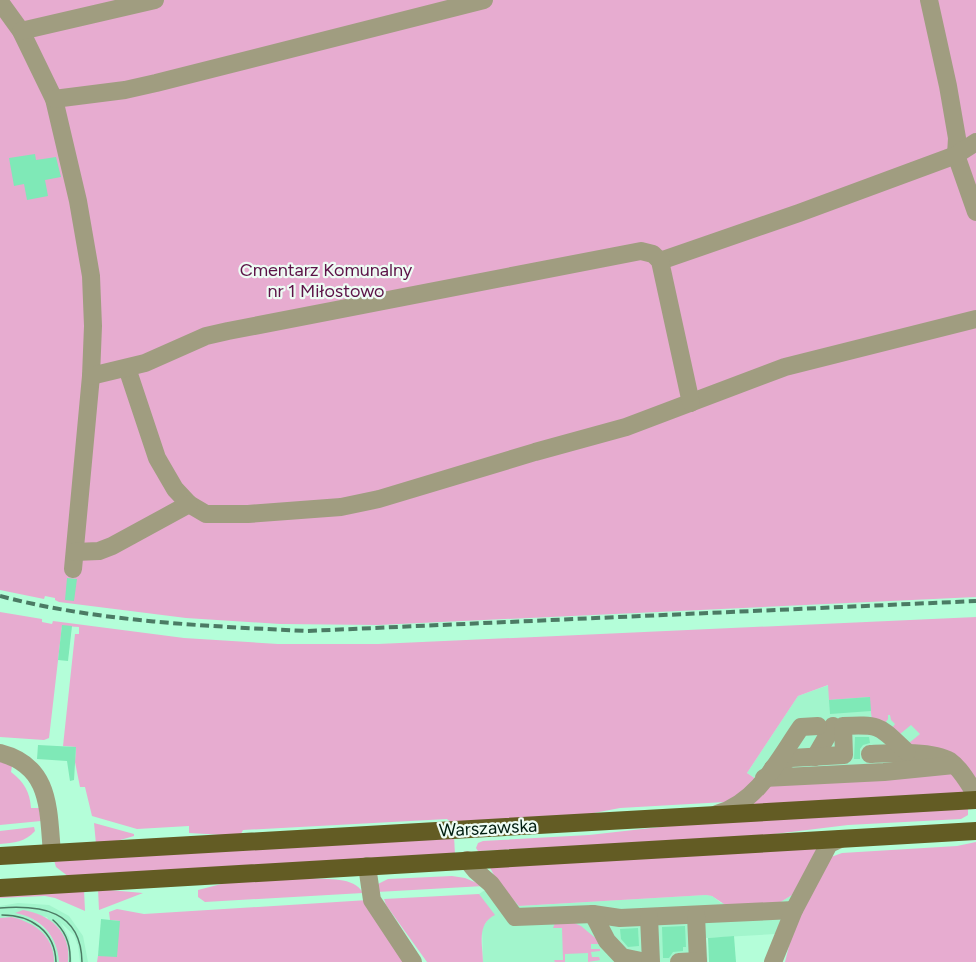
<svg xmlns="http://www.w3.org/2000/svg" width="976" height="962" font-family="Figtree,sans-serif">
	<rect width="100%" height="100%" fill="#b4fed9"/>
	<g fill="#a2f5cc">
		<path d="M856 681 966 763 766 785 747 773 798 696 829 685Z"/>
		<path d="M497 882 520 906 706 895 712 896 721 903 782 901 792 895 775 934 706 938 708 962H483L482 928 489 918 479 894Z"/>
		<path d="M18 903 49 905 69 916 83 936 88 962H80L78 946 74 935 61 923 69 938 72 962H68V957L47 917 16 913 29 916 47 931 54 941 58 952 59 962H54L49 941 12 917 0 918V906Z"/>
	</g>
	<g fill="#e7acd0">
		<path d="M0 0H976V597L378 625 280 624 186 618 59 602 55 600V598L45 596 44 599 0 590Z"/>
		<path d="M0 612 42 619V622L52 624 53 621 184 638 278 644H378L976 617V779L909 743 920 734 911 725 900 734 897 730 892 728 895 724 891 720 890 715H888V719L885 723 872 720 869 697 829 700 828 685 798 696 747 773 756 779 748 789 725 802 620 808 578 816 453 824 447 819 243 830 240 836 189 833V826L137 829 92 816 85 787H80L75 762 76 747 63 746 75 634H79V627L62 626 49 738 44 740 0 737Z"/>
		<path d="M0 758 12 766 11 772C24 782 30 792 31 808H39L41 821 0 825Z"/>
		<path d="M951 771 967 794 752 806 766 785Z"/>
		<path d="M968 807V815L961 819 848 825 741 838 478 851 476 848 478 843 483 841 589 835 696 823Z"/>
		<path d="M94 823 134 834V836L110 843 96 844Z"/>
		<path d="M34 827 35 831C25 842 14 843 0 844V831Z"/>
		<path d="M454 837 455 854 69 877 56 867 54 860Z"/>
		<path d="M976 842V962H785L794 926 831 857 842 853 957 846Z"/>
		<path d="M818 848 792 895 779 903 727 906 712 896 706 895 519 906 499 884 489 866Z"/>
		<path d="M452 876 465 878 484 886 377 892 378 884 388 879Z"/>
		<path d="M310 878C327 880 354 876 363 893L205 902 198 897V890L233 881Z"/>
		<path d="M98 889 143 893 99 910Z"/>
		<path d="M84 890 85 911 55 898 45 896 0 898V895Z"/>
		<path d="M479 894 495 915C476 924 483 945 483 962H427L386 905 384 899Z"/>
		<path d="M368 900 407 962H97L98 956 120 921 110 920 109 912 117 909 144 914Z"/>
		<path d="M23 910C49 914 72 932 68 962H59C58 936 40 917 15 913Z"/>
		<path d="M12 917C35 923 54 936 54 962H0V918Z"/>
		<path d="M572 922 581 926 600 942 599 944H591V949H600V951L591 952 592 957H599L600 960 588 962V953L565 954V962H555L554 960H563L562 928H553L555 923Z"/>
	</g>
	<g fill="#7fe9b7">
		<path d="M35 154 36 160 56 157 61 177 45 180 48 196 27 200 24 184 14 186 9 158Z"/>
		<path d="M67 578 77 579 74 601 65 600Z"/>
		<path d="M62 625 72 626 68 661 58 660Z"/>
		<path d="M870 697 871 711 830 714 829 700Z"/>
		<path d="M855 737H869L870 743 863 745 860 749V759H854Z"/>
		<path d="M38 745 76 747 74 780 70 781 67 761 37 759Z"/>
		<path d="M101 919 120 921 117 957 98 956Z"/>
		<path d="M685 926 686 947H683V951L673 952 669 958H663L662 927Z"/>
		<path d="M638 928 639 946 628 947 621 939 620 929Z"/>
		<path d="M734 936 736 962H709L708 938Z"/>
	</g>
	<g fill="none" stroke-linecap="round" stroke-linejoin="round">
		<g stroke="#a09d80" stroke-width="18">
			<path d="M929 0 948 86 957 138 956 155 976 212"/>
			<path d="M0 2 21 31 54 99 78 201 91 276 93 326 91 376 73 569"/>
			<path d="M21 31 155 0"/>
			<path d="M54 99 125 90 156 83 484 0"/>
			<path d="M660 261 799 213 956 155 976 142"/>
			<path d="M127 368 157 458 175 489 189 504 206 514H248L341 507 379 499 535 452 626 427 785 367 976 319"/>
			<path d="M91 376 145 363 206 336 228 331 641 251 653 254 660 261 691 403"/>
			<path d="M75 552 99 551 112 546 189 504"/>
			<path d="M0 753C51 766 48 809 52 853"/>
			<path d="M870 754C891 753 932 750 950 761 961 769 969 784 976 795"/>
			<path d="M815 757 833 726"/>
			<path d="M773 768 791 758 844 755 843 726C882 724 879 726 907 752"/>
			<path d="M764 778 884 772 954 765"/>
			<path d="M717 814C758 802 778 760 801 727L818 726"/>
			<path d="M467 860 476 871 491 884 515 917 593 914 620 918 794 910"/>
			<path d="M367 866 372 900 413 962"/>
			<path d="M593 914 607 941 622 957 646 962"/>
			<path d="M696 915 698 962"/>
			<path d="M649 917 651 962"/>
			<path d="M679 962 698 961"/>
			<path d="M773 962 794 910 829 844 840 839"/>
		</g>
		<g stroke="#635c24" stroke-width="18">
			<path d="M0 856 976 800"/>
			<path d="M0 888 976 831"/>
		</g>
		<g stroke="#4b7b64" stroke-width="1.5">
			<path d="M0 908C41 905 81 910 82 962"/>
			<path d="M2 915C31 915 55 931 56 962"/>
			<path d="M53 920C66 931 71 945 70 962"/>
		</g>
		<path stroke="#4b7b64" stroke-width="4" stroke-dasharray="9 4.5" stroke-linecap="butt" d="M0 596C99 622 206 626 307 631L976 601"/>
	</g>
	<g text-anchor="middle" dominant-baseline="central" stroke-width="4.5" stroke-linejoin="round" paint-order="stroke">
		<g font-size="18" fill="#5c1247" stroke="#eefcf4">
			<text x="326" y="270">Cmentarz Komunalny<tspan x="326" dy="21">nr 1 Miłostowo</tspan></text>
		</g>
		<g font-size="18" fill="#001d10" stroke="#eefcf4">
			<text transform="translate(488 828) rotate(-3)">Warszawska</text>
		</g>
	</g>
</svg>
